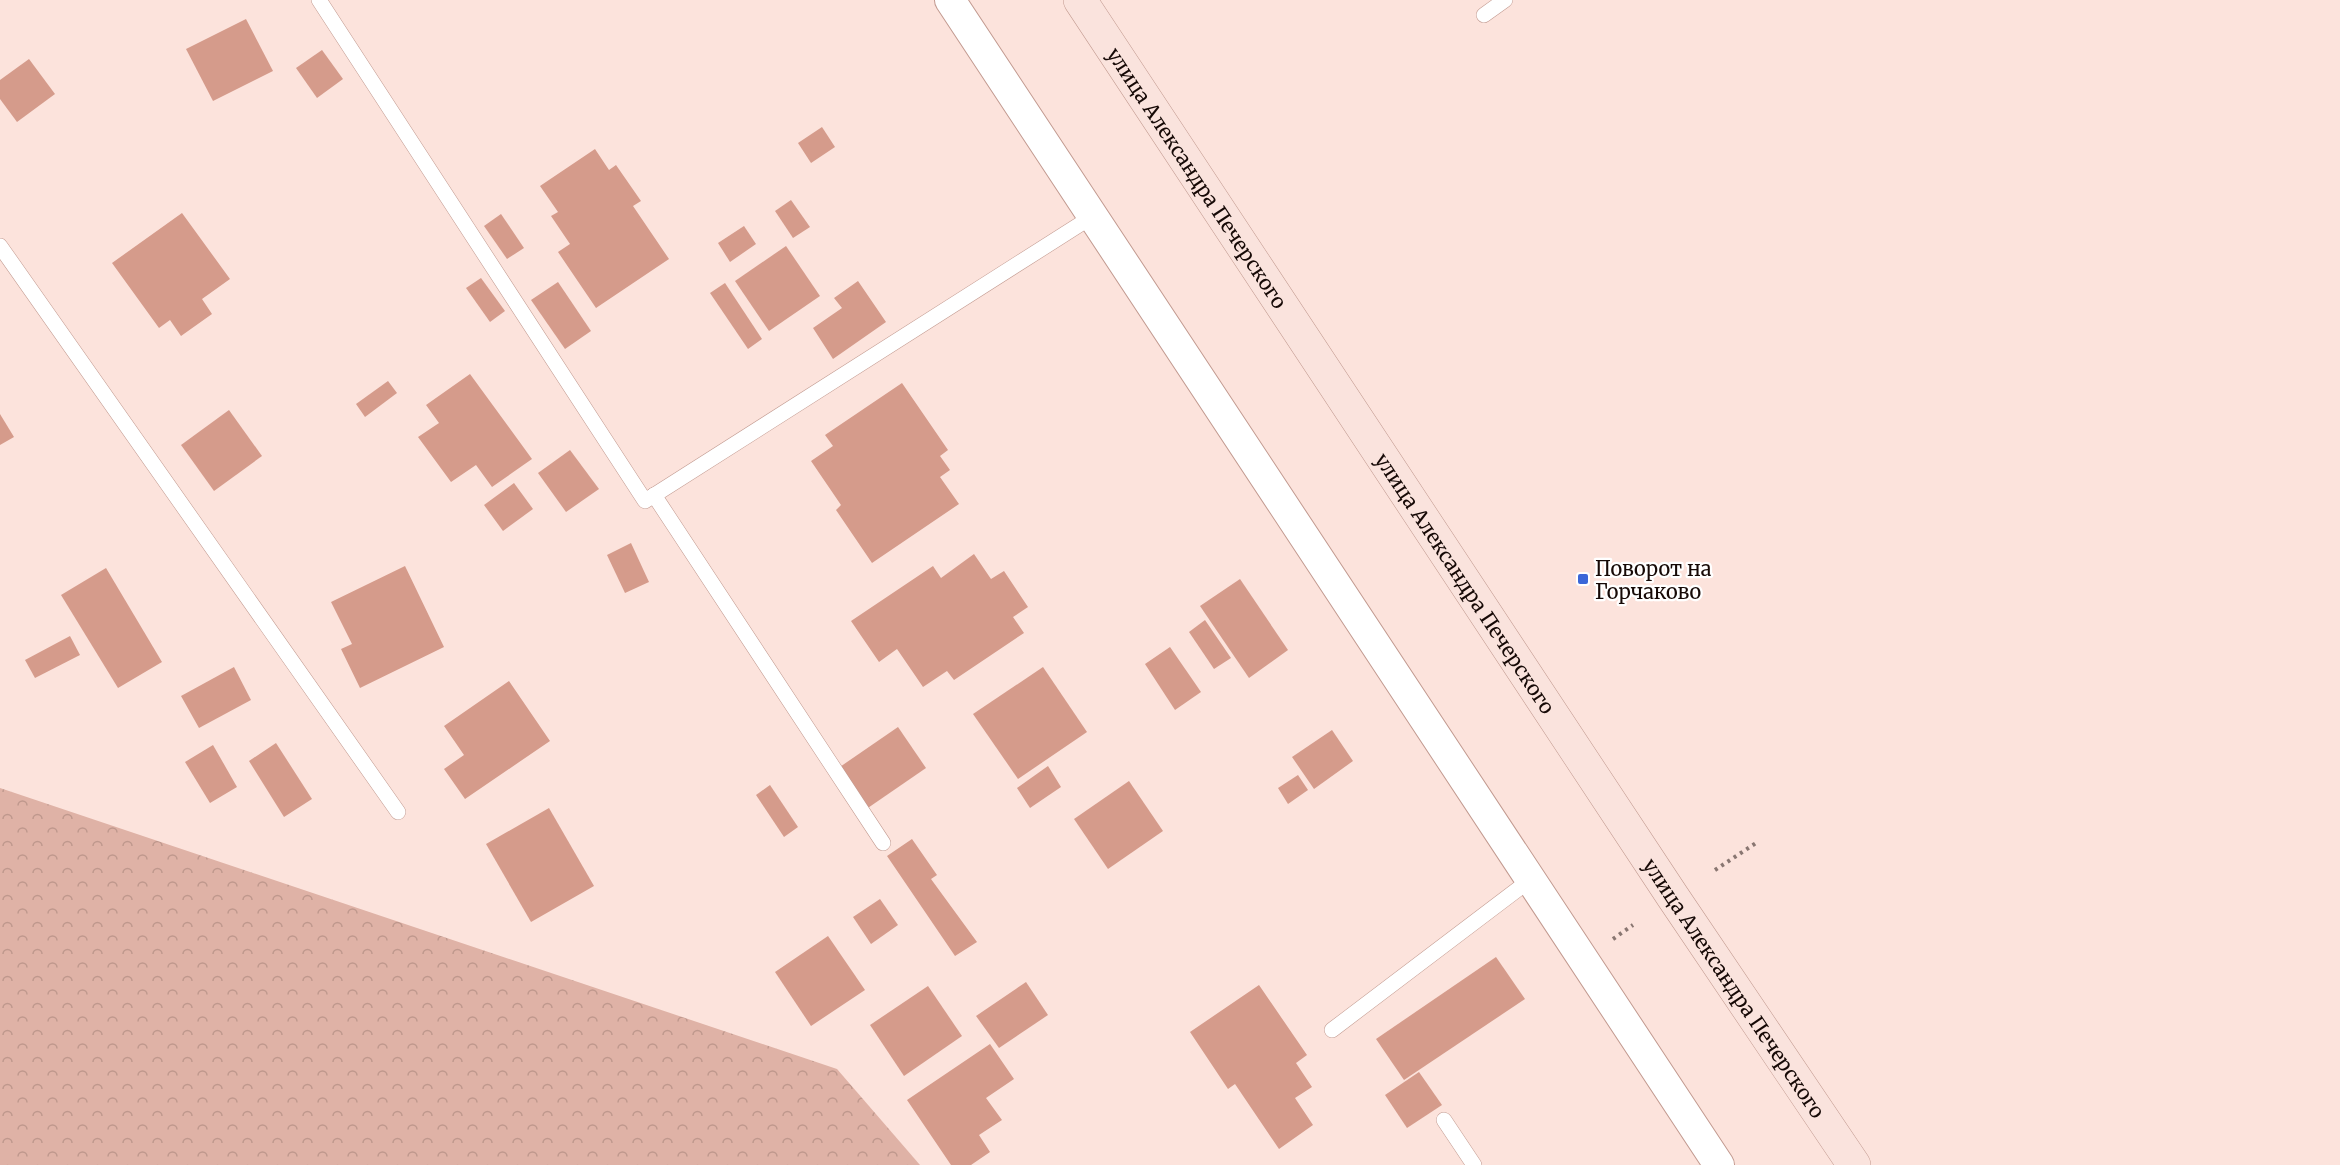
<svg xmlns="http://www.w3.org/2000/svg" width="2340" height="1165" font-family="Merriweather,serif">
	<defs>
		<pattern id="forest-crowns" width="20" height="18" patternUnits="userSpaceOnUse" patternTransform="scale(1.5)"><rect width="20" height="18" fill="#dfb2a6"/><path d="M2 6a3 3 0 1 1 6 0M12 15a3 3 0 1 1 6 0" fill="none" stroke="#bf988d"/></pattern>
	</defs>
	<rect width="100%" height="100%" fill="#fce3dc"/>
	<path fill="url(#forest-crowns)" d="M0 788 837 1069 920 1165H0Z"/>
	<g fill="#d59b8b">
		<path d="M246 19 273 71 213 101 186 49Z"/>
		<path d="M322 50 343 79 317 98 296 68Z"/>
		<path d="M29 59 55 94 17 122 0 99V80Z"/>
		<path d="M822 127 835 147 811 163 798 143Z"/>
		<path d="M595 149 609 170 616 165 641 201 633 206 669 259 596 308 558 252 570 244 551 216 558 212 540 186Z"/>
		<path d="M791 200 810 227 793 238 775 211Z"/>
		<path d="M182 213 230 279 202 299 212 314 181 336 170 320 159 328 112 263Z"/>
		<path d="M501 214 524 248 507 259 484 226Z"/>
		<path d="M744 226 756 244 730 262 718 243Z"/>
		<path d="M786 246 820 296 769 331 735 281Z"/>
		<path d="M481 278 505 311 490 322 466 288Z"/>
		<path d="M858 281 886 322 833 359 813 328 842 308 834 298Z"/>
		<path d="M558 282 591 331 565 349 531 300Z"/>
		<path d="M725 283 762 339 748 349 710 293Z"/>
		<path d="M470 374 532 459 492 487 476 465 451 482 418 437 439 423 426 405Z"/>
		<path d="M388 381 397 393 365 417 356 404Z"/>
		<path d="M902 383 948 450 940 456 950 470 940 477 959 504 872 563 836 510 841 505 811 461 833 446 825 435Z"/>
		<path d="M229 410 262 456 214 491 181 445Z"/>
		<path d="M0 414 14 437 0 445Z"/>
		<path d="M570 450 599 489 566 512 538 473Z"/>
		<path d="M514 483 533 509 503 531 484 505Z"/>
		<path d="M631 543 649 582 625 593 607 555Z"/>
		<path d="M974 554 991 579 1004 571 1028 607 1013 617 1024 633 954 680 947 671 923 687 897 649 879 662 851 621 933 566 941 578Z"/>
		<path d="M405 566 444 647 360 688 341 649 352 644 331 602Z"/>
		<path d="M106 568 162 662 118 688 61 595Z"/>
		<path d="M1240 579 1288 650 1249 678 1200 606Z"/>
		<path d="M1205 620 1231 658 1214 669 1189 632Z"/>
		<path d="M70 636 80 655 35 678 25 660Z"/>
		<path d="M1170 647 1201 692 1175 710 1145 664Z"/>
		<path d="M234 667 251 700 199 728 181 696Z"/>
		<path d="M1043 667 1087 732 1018 779 973 714Z"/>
		<path d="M509 681 550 741 465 799 444 769 464 755 444 726Z"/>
		<path d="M898 727 926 768 862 812 834 771Z"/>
		<path d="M1332 730 1353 761 1314 789 1292 757Z"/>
		<path d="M276 743 312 799 284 817 249 761Z"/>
		<path d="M213 745 237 787 210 803 185 762Z"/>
		<path d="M1048 766 1061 787 1030 808 1017 788Z"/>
		<path d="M1298 775 1308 790 1288 804 1278 788Z"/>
		<path d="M1129 781 1163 831 1108 869 1074 819Z"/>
		<path d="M770 785 798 827 784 837 756 795Z"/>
		<path d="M549 808 594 886 531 922 486 844Z"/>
		<path d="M912 839 937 875 931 879 977 942 955 956 887 856Z"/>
		<path d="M880 899 898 925 871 944 853 917Z"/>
		<path d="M828 936 865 990 811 1026 775 972Z"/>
		<path d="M1496 957 1525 999 1404 1080 1376 1039Z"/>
		<path d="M1026 982 1048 1015 999 1048 976 1016Z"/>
		<path d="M1259 985 1307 1055 1296 1063 1312 1087 1295 1098 1313 1125 1279 1149 1235 1084 1228 1089 1190 1032Z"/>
		<path d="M928 986 962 1036 904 1076 870 1025Z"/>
		<path d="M990 1044 1014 1079 986 1098 1002 1120 979 1135 990 1152 971 1165H951L907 1100Z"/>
		<path d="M1419 1072 1442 1105 1407 1128 1385 1095Z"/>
	</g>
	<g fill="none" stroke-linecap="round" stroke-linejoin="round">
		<defs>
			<g id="lane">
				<path d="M319 0 645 501 1093 216"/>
				<path d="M1484 15 1505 0"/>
				<path d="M0 246 398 812"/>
				<path d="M654 495 883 843"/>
				<path d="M1332 1030 1530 880"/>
				<path d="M1444 1120 1474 1165"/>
			</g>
			<path id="street" d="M950 0 1719 1165"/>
			<g id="secondary">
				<path id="s1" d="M1080 0 1673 897 1854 1165"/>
			</g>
		</defs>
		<use href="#lane" stroke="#c29a90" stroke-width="16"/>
		<use href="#street" stroke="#c29a90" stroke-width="32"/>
		<use href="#secondary" stroke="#c29a90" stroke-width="34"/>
		<g stroke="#897671" stroke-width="4" stroke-dasharray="3 4.5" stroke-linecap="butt">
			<path d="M1715 870 1756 843"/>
			<path d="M1613 939 1633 925"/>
		</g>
		<use href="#lane" stroke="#fff" stroke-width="15"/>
		<use href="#street" stroke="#fff" stroke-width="30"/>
		<use href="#secondary" stroke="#fae3dd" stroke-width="33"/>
	</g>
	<rect fill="#3b67d8" stroke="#fff" stroke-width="2" x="1577" y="573" width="12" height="12" rx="3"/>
	<g text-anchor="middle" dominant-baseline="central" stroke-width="4.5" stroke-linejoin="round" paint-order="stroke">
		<g font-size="20" fill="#160906" stroke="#fff">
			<text stroke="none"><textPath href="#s1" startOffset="213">улица Александра Печерского</textPath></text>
			<text stroke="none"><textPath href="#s1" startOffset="699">улица Александра Печерского</textPath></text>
			<text stroke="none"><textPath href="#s1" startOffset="1185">улица Александра Печерского</textPath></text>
		</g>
		<g font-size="20" fill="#160906" stroke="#fff" text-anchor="start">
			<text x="1595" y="568">Поворот на<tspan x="1595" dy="23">Горчаково</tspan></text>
		</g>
	</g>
</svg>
